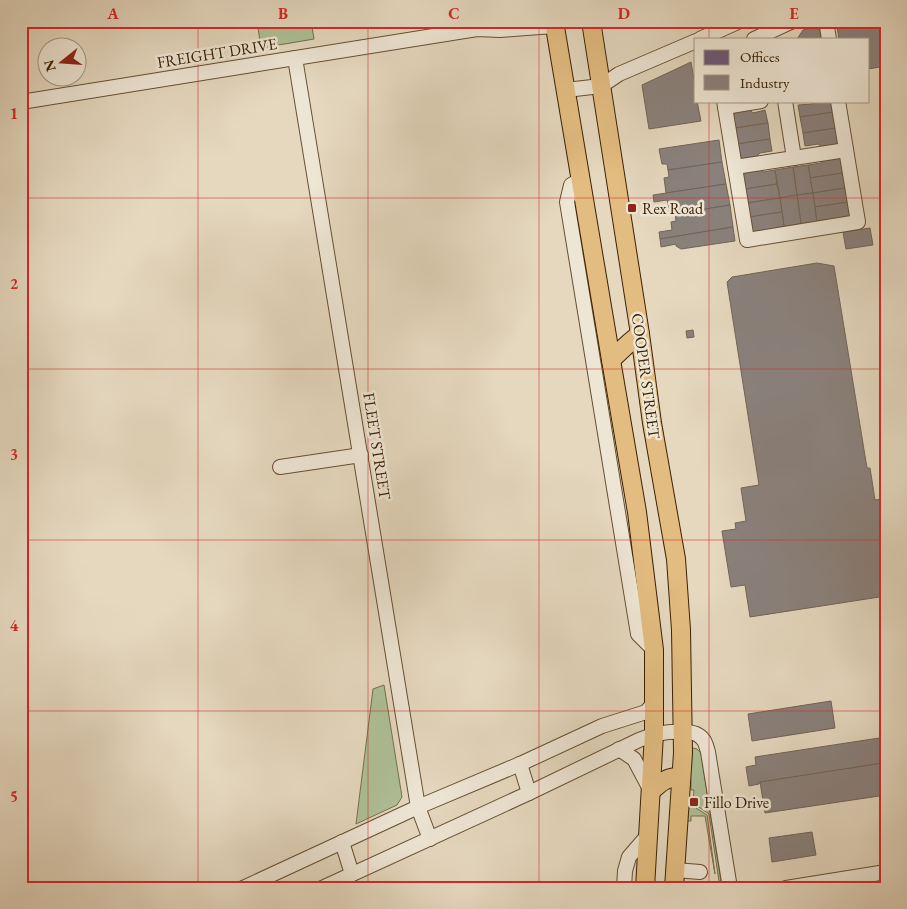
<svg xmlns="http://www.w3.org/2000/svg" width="907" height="909" font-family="'EB Garamond',serif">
	<rect width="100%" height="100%" fill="#e5d8bf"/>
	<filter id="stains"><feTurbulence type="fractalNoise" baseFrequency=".004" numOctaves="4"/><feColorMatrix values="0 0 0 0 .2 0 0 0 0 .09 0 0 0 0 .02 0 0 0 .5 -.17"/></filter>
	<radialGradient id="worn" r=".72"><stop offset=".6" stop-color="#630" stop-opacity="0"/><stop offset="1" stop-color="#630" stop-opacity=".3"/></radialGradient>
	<g fill="#aec097" stroke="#75704c">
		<path d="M257 21H311L314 39 261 48Z"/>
		<path d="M384 685 402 797 397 805 356 824 373 689Z"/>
		<path d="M693 748 697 749 701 753 722 888H720L709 814 693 803 694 790H691V783L689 763 691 749Z"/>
		<path d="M690 804 707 815 715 874 705 816H691V821H686Z"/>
	</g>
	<path fill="#6d597a" stroke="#5e4856" d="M712 883 713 888H699V886Z"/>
	<g fill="#8a817c" stroke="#736457">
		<path d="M836 21H883L886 41V66L868 69V39H839Z"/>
		<path d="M883 21H886V41Z"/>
		<path d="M816 27 820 30 822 39H797L803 30Z"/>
		<path d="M691 62 696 90V101H697L701 121 649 129 642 85Z"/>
		<path d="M813 101H832L834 112 800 117 798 105 812 104Z"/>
		<path d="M749 109 753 113 765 110 768 123 735 128 733 116 736 112Z"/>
		<path d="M834 112 836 128 803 133 800 117Z"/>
		<path d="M768 123 770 139 737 144 735 128Z"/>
		<path d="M836 128 838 141 835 145 822 147 818 144 805 146 803 133Z"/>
		<path d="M770 139 772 151 760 153 756 157 743 159 739 156 737 144Z"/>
		<path d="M719 140 722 162 668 170 667 164H662L659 149Z"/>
		<path d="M837 157 841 160 843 173 810 178 808 165 821 163 824 159Z"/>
		<path d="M722 162 726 184 666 193 664 178 669 177 668 170Z"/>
		<path d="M808 165 813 193 797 195 793 167Z"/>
		<path d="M793 167 797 195 780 198 775 170Z"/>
		<path d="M759 169 763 172 775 170 777 184 745 189 742 176 746 171Z"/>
		<path d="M843 173 845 188 813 193 810 178Z"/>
		<path d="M726 184 730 205 675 214 674 207 669 208 667 200 654 202 653 195Z"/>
		<path d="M777 184 780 198 747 203 745 189Z"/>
		<path d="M845 188 848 202 815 207 813 193Z"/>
		<path d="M813 193 817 222 801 224 797 195Z"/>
		<path d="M797 195 801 224 784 226 780 198Z"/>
		<path d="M780 198 782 212 749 217 747 203Z"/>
		<path d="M848 202 850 214 847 219 826 222 825 220 817 222 815 207Z"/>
		<path d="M730 205 733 227 660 239 659 232 672 230 671 222 676 221 675 214Z"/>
		<path d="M782 212 784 226 776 228V230L755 233 751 230 749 217Z"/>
		<path d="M733 227 735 241 681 249 676 246V244L661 247 660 239Z"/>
		<path d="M870 228 873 245 846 249 843 232Z"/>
		<path d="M817 263 834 266 867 468H870L875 500 886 498V596L750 617 745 585 731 587 722 531 736 529 735 523 746 521 741 488 759 485 727 282 732 277Z"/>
		<path d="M693 330 694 337 687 338 686 331Z"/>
		<path d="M831 701 835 728 752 741 748 714Z"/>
		<path d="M879 738 883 763 759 783V784L749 786 746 767 756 765 755 757Z"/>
		<path d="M883 763 886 782V795L765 813 760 782Z"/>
		<path d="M812 832 816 855 772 862 769 838Z"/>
	</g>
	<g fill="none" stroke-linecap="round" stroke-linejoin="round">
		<defs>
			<g id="minor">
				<path d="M826 21 829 39"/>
				<path d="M700 39 740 21"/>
				<path d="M754 39 793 21"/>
				<path d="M295 58 418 807 430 839"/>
				<path d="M566 90 601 86 619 74 696 41"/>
				<path d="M724 101 747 240 858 222 838 101"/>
				<path d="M785 101 794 158"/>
				<path d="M21 102 477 29 500 30 526 28 555 26 562 21"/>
				<path d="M725 107 761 101"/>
				<path d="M735 167 846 150"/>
				<path d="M581 179 571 185 567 202 638 634 654 650"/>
				<path d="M280 467 361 455"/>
				<path d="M619 749 634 759 651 791"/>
				<path d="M520 764 529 793"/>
				<path d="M342 842 352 874"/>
				<path d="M675 870 700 872"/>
				<path d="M243 888 418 807 520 764 602 726 646 712 653 704"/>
				<path d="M322 888 529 793 639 740C655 734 665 731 683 732 688 732 694 732 698 735 705 739 706 745 708 752L730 888"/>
				<path d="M624 888 625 871 629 857 648 835"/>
				<path d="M786 888 886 872"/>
			</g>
			<g id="major">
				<path d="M554 21 611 360 637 512 654 650V734L645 888"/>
				<path d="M591 21 640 334 652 423 676 559 681 630 683 753 674 888"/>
				<path d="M611 360 629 343 640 334"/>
				<path d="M651 791C659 784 665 778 676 777L681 781"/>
			</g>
		</defs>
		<use href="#minor" stroke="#664e31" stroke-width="16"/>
		<use href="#major" stroke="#3c2002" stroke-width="20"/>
		<use href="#minor" stroke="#eee6d5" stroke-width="14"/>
		<use href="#major" stroke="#e2bc80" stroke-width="18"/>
	</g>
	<path fill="none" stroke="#d62828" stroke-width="1" stroke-opacity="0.55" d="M198 21V888M368 21V888M539 21V888M709 21V39M709 101V888M21 198H886M21 369H886M21 540H886M21 711H886"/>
	<g fill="#8f2418" stroke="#eee6d5" stroke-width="2">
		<rect x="627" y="203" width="10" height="10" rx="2.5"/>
		<rect x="689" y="797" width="10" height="10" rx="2.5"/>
	</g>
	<g text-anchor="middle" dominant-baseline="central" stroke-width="5" stroke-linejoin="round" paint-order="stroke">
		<g font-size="16" fill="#3c2002" stroke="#eee6d5">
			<text transform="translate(217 53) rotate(-9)">FREIGHT DRIVE</text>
			<text transform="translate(646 376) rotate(82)">COOPER STREET</text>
			<text transform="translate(377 446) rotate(81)">FLEET STREET</text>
		</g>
		<g font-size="16" fill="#3c2002" stroke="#eee6d5" text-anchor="start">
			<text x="642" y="208">Rex Road</text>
			<text x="704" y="802">Fillo Drive</text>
		</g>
	</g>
	<rect width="907" height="909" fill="none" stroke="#e5d8bf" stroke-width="55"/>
	<rect x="694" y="38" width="175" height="65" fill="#eee6d5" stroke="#a79781"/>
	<rect x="704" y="50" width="25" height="15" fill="#6d597a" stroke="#a79781"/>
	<text x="740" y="62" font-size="15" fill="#3c2002">Offices</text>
	<rect x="704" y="75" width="25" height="15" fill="#8a817c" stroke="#a79781"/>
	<text x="740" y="88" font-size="15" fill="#3c2002">Industry</text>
	<g transform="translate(62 62) rotate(253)"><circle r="24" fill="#eee6d5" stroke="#a79781"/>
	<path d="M0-4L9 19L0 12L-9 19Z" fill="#8f2418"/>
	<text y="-8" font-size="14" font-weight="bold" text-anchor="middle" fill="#3c2002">N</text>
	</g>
	<rect x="28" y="28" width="852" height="854" fill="none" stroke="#d62828" stroke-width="2"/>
	<g font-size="16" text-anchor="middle" font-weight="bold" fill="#d62828">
		<text x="113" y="19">A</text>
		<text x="283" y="19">B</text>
		<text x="454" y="19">C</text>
		<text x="624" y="19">D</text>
		<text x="794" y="19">E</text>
		<text x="14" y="119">1</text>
		<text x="14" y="289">2</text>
		<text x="14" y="460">3</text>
		<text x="14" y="631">4</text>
		<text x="14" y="802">5</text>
	</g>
	<rect width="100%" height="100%" filter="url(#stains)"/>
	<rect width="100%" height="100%" fill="url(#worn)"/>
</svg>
